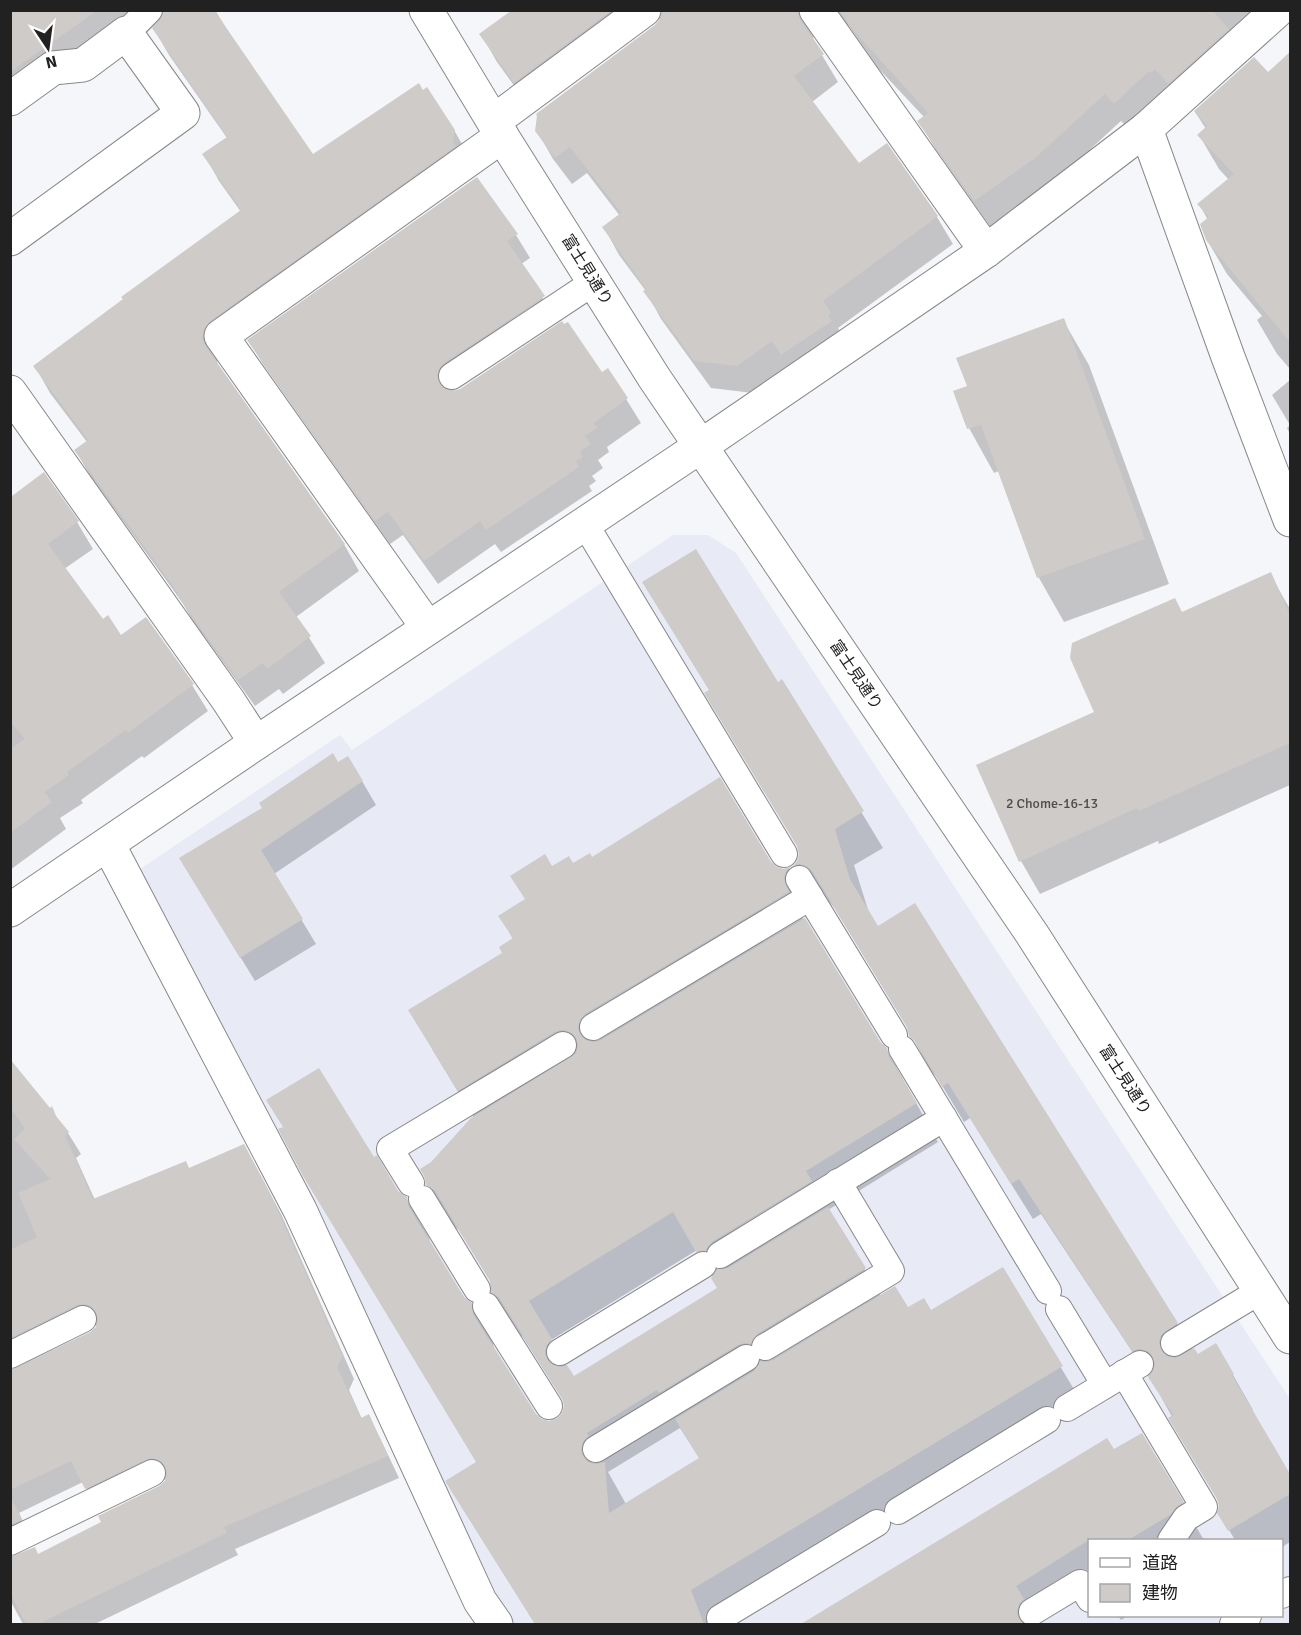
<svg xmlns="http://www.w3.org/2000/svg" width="1301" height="1635" font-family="Signika,'Noto Sans JP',sans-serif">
	<rect width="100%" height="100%" fill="#f5f6f9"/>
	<path fill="#e8ebf5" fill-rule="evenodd" d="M673 535H708L736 553 1290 1399V1624H511L490 1591 435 1478 365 1309 140 869 340 735 352 750ZM1090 1540H1282V1616H1090Z"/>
	<g fill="#0003" fill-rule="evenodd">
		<path d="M10 10H215L239 49 312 156 454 130 470 158 218 356 217 365 344 544 359 571 296 617 325 663 283 694 279 689 255 706 193 621 182 602 91 477 76 451 87 442 50 393 35 366 241 212 219 181 204 154 227 138 169 55 153 27 138 41 115 35 10 112Z"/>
		<path d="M516 10H1277L1130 130 1121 121 1049 187 991 228 935 148 919 121 924 117 878 68 849 26 840 20 814 31 813 40 838 82 812 102 859 165 937 217 953 244 838 328 846 341 753 393 711 388 661 319 646 291 619 255 604 227 620 216 587 173 572 184 553 159 537 131 656 26 662 19 649 22 531 109 497 62 481 34Z"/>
		<path d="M1290 55V369L1277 354 1257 320 1262 316 1227 274 1207 240 1208 220 1199 204 1229 180 1219 169 1199 135 1206 129 1195 112 1267 74Z"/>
		<path d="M516 235 530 258 521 264 557 321 457 387 452 393 602 374 608 370 641 423 607 447 609 452 598 460 603 468 592 476 596 481 589 486 592 491 501 552 495 544 438 584 403 535 390 544 263 364 249 341Z"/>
		<path d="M1063 320 1089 365 1169 584 1064 622 1039 578 999 471 994 473 969 428V387Z"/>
		<path d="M1290 380V434L1287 428 1290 425 1272 395Z"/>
		<path d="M10 499 77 522 93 549 64 569 103 621 121 637 192 685 208 711 144 758 142 756 81 800 83 803 60 818 66 829 10 870Z"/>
		<path d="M1270 574 1290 609V785L1159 844 1158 841 1040 894 1021 861 1096 713 1182 613Z"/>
		<path d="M665 618 777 684 782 681 883 848 854 865 870 916 1177 1324 1193 1351 1198 1356 1216 1345 1253 1410 1251 1411 1290 1477V1542L1282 1547V1540H1235L1219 1513V1501L1155 1386 1041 1214 1033 1219 970 1118 964 1122 937 1077 931 1072 909 1030 834 907 828 901H815L795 866 799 861 800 854 799 848 710 691Z"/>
		<path d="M338 764 362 781 376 805 274 874 316 944 255 981 195 883 264 808Z"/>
		<path d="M591 859 770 863 777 869H789L811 907 806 918 797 902H793L880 1044 886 1049 938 1142 828 1210 881 1296 907 1309 931 1312 1002 1269 1084 1406 721 1624H535L450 1488 478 1462 373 1159 397 1192 406 1198 429 1238 430 1244 463 1298 471 1304 493 1343 494 1350 535 1415 541 1420 549 1422 558 1420 563 1414 565 1403 523 1337 515 1331 493 1292 492 1283 459 1230 450 1224 427 1184 432 1163 474 1118 432 1049 513 939 500 916 526 900 512 877 573 865ZM697 1250 719 1288 574 1378 551 1340ZM680 1428 700 1459 626 1504 608 1472Z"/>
		<path d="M10 1099 68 1133 81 1154 76 1158 95 1200 189 1170 256 1167 282 1216 354 1379 349 1390 362 1419 368 1416 380 1438 399 1478 235 1549 238 1555 95 1624H23L10 1600V1558L38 1556 103 1523 160 1487 167 1479 159 1481 98 1510 83 1482 19 1513 33 1542 10 1555V1371L91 1333 100 1325 90 1327 10 1367Z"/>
		<path d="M1107 1440 1113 1451 1182 1503 1204 1540H1090V1593L1038 1624H805Z"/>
		<path d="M1118 1616H1128L1121 1620Z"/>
	</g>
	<g fill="#cecbc9">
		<path d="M10 10H98L10 72Z"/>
		<path d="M164 10H214L313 154 419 83 423 90 427 87 455 130 453 143 456 146 210 321 204 329 202 338 206 347 345 544 279 592 311 636 267 669 263 663 238 680 176 594 178 593 74 450 88 440 33 366 123 299 121 297 241 210 202 154 227 137 152 28 160 20Z"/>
		<path d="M512 10H612L514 83 479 34Z"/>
		<path d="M662 10H797L801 21 824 54 794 76 859 163 887 143 938 216 823 301 831 313 828 316 832 321 781 355 772 341 737 366 694 361 643 291 646 289 602 227 621 213 570 147 555 158 535 131 537 116 536 114 655 25 661 18Z"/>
		<path d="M839 10H1212L1229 29 1168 84 1155 69 1151 73 1149 71 1114 104 1105 94 1034 159 974 201 917 121 928 113 855 32Z"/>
		<path d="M1290 52V342L1206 240 1200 224 1209 217 1197 204 1234 174 1197 135 1207 126 1194 111 1254 57 1268 72Z"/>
		<path d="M477 177 518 234 507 241 545 296 444 363 439 369 437 376 440 385 445 389 452 391 460 389 562 321 564 324 568 322 602 372 608 368 628 398 594 423 597 428 585 436 591 444 580 452 583 457 576 461 579 467 486 530 480 521 424 561 388 512 375 521 247 340Z"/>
		<path d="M1064 318 1145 539 1037 578 981 425 967 429 953 391 967 386 956 358Z"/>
		<path d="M44 472 79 521 48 544 103 619 108 615 121 635 146 617 194 684 128 733 126 730 67 772 69 775 45 792 52 802 10 833V745L13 747 25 739 10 722V493L12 496Z"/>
		<path d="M696 549 778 682 782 679 864 811 835 829 850 879 878 926 915 903 1178 1323 1161 1335 1159 1343 1162 1351 1167 1356 1175 1358 1194 1348 1198 1354 1216 1343 1234 1374 1232 1375 1290 1474V1494L1228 1531 1217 1513 1219 1506 1217 1499 1168 1418 1173 1415 1148 1377 1153 1371 1155 1364 1152 1356 1148 1351 1140 1349 1132 1351 1019 1179 1011 1184 948 1083 942 1087 915 1041 909 1036 907 1027 812 871 806 866 799 864 793 866 797 861 799 854 797 846 704 693 709 690 642 582Z"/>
		<path d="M1271 572 1290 615V743L1139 811 1137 808 1019 862 976 765 1094 712 1070 658 1072 643 1175 598 1182 612Z"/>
		<path d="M333 753 338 762 348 756 363 781 261 850 303 919 240 958 179 858 262 808 259 803Z"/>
		<path d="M720 777 771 862 777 867 784 869 790 867 786 872 784 879 789 892 585 1014 580 1020 578 1028 580 1034 586 1040 594 1042 601 1040 805 918 881 1043 887 1048 889 1057 917 1103 806 1171 812 1181 712 1242 706 1251 696 1252 673 1212 529 1301 552 1339 547 1345 545 1352 547 1359 553 1365 561 1367 567 1365 574 1376 717 1288 711 1278 717 1269 728 1268 828 1207 866 1268 757 1334 751 1344 745 1343 738 1345 659 1393 657 1390 587 1433 589 1436 583 1442 581 1450 583 1456 588 1462 596 1464 604 1462 605 1463 609 1513 699 1458 675 1419 754 1371 760 1361 766 1362 773 1360 895 1286 908 1307 924 1298 931 1310 1003 1267 1063 1366 691 1590 704 1624H535L445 1481 476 1462 303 1176 278 1129 283 1127 266 1100 319 1068 374 1157 377 1155 398 1191 407 1197 409 1207 464 1297 472 1303 473 1314 536 1414 542 1419 549 1421 557 1418 562 1413 564 1406 562 1398 499 1298 491 1292 490 1281 435 1191 426 1185 424 1176 420 1169 431 1162 471 1118 571 1057 576 1053 578 1045 576 1038 570 1032 562 1030 555 1032 458 1091 408 1010 502 953 499 947 513 938 498 916 525 899 510 876 545 854 552 866 569 856 573 863 590 853 592 857Z"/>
		<path d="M10 1059 50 1108 52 1106 56 1116 69 1132 65 1136 93 1199 186 1161 189 1168 244 1144 270 1193 343 1357 337 1367 361 1418 369 1414 388 1456 224 1527 227 1533 38 1624H26L10 1593V1557L35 1547 38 1554 101 1522 98 1516 159 1486 165 1481 167 1473 166 1467 161 1461 152 1458 145 1460 85 1489 71 1461 10 1490V1370L90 1332 96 1327 98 1319 96 1312 91 1306 85 1304 77 1305 10 1338V1250L37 1237 18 1193 50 1179 14 1139 25 1129 10 1107Z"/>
		<path d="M1142 1433 1184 1502 1170 1515 1128 1540H1089L1016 1586 1024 1599 1019 1604 1017 1612 1019 1619 1024 1624H801L1107 1438 1114 1449Z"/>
		<path d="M10 1496 22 1520 10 1525Z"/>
	</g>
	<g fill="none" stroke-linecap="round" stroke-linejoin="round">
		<defs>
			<g id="lane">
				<path d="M126 33 149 10"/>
				<path d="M452 376 594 282"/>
				<path d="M585 524 784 854"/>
				<path d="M799 879 894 1035"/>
				<path d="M593 1027 810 897"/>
				<path d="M902 1049 1048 1291"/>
				<path d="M411 1183 390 1149 563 1045"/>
				<path d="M422 1199 477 1289"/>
				<path d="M720 1255 944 1118"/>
				<path d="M486 1306 549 1406"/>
				<path d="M1059 1309 1105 1385"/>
				<path d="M1174 1343 1260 1291"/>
				<path d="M765 1347 891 1271 838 1182"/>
				<path d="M560 1352 703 1265"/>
				<path d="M10 1355 83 1319"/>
				<path d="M1124 1373 1204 1507 1186 1518 1171 1540"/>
				<path d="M1067 1408 1140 1364"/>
				<path d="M596 1449 746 1358"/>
				<path d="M898 1511 1047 1420"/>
				<path d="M10 1542 152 1473"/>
				<path d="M1282 1595 1290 1590"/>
				<path d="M1032 1612 1080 1583 1090 1599"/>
				<path d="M720 1618 877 1523"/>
				<path d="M1233 1624 1248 1616"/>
			</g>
			<g id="street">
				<path d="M816 10 986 251"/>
				<path d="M10 99 53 68 83 65 126 33 183 113 10 239"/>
				<path d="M494 121 644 10"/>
				<path d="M1146 129 1228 357 1290 520"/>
				<path d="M10 392 228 700 256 743"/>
				<path d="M701 446 986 251 1146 129 1278 10"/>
				<path d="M428 628 221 336 502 136"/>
				<path d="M108 844 300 1210 480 1601 496 1624"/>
			</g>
			<g id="secondary">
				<path d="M426 10 502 136 655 379 1032 934 1290 1337"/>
				<path d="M10 910 256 743 701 446"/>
			</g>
		</defs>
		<use href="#lane" stroke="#87888a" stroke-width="28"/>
		<use href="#street" stroke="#87888a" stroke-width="35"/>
		<use href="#secondary" stroke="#87888a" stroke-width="35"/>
		<use href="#lane" stroke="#fff" stroke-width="26"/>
		<use href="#street" stroke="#fff" stroke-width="33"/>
		<use href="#secondary" stroke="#fff" stroke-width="33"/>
	</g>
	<g text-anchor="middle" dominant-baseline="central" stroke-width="5" stroke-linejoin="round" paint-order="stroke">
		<g font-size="14" fill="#4c4c4c">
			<text x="1052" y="803">2 Chome-16-13</text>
		</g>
		<g font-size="16" fill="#212122" stroke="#fff">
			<text transform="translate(587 270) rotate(58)">富士見通り</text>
			<text transform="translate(856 675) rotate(56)">富士見通り</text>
			<text transform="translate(1125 1080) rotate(57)">富士見通り</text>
		</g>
	</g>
	<rect width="1301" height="1635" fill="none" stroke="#212122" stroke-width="24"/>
	<rect x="1088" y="1539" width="195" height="78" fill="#ffffff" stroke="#a6a6a7" stroke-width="1.5"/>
	<rect x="1100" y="1558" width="30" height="9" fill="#ffffff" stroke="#a6a6a7" stroke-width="1.5"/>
	<text x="1142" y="1569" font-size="18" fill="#212122">道路</text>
	<rect x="1100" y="1584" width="30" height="18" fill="#cecbc9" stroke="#a6a6a7" stroke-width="1.5"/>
	<text x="1142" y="1599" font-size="18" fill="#212122">建物</text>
	<g transform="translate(48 48) rotate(167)" stroke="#ffffff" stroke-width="4.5" paint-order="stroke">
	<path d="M0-4.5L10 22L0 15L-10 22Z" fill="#212122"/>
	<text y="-9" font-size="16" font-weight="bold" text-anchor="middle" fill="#212122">N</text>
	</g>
</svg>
